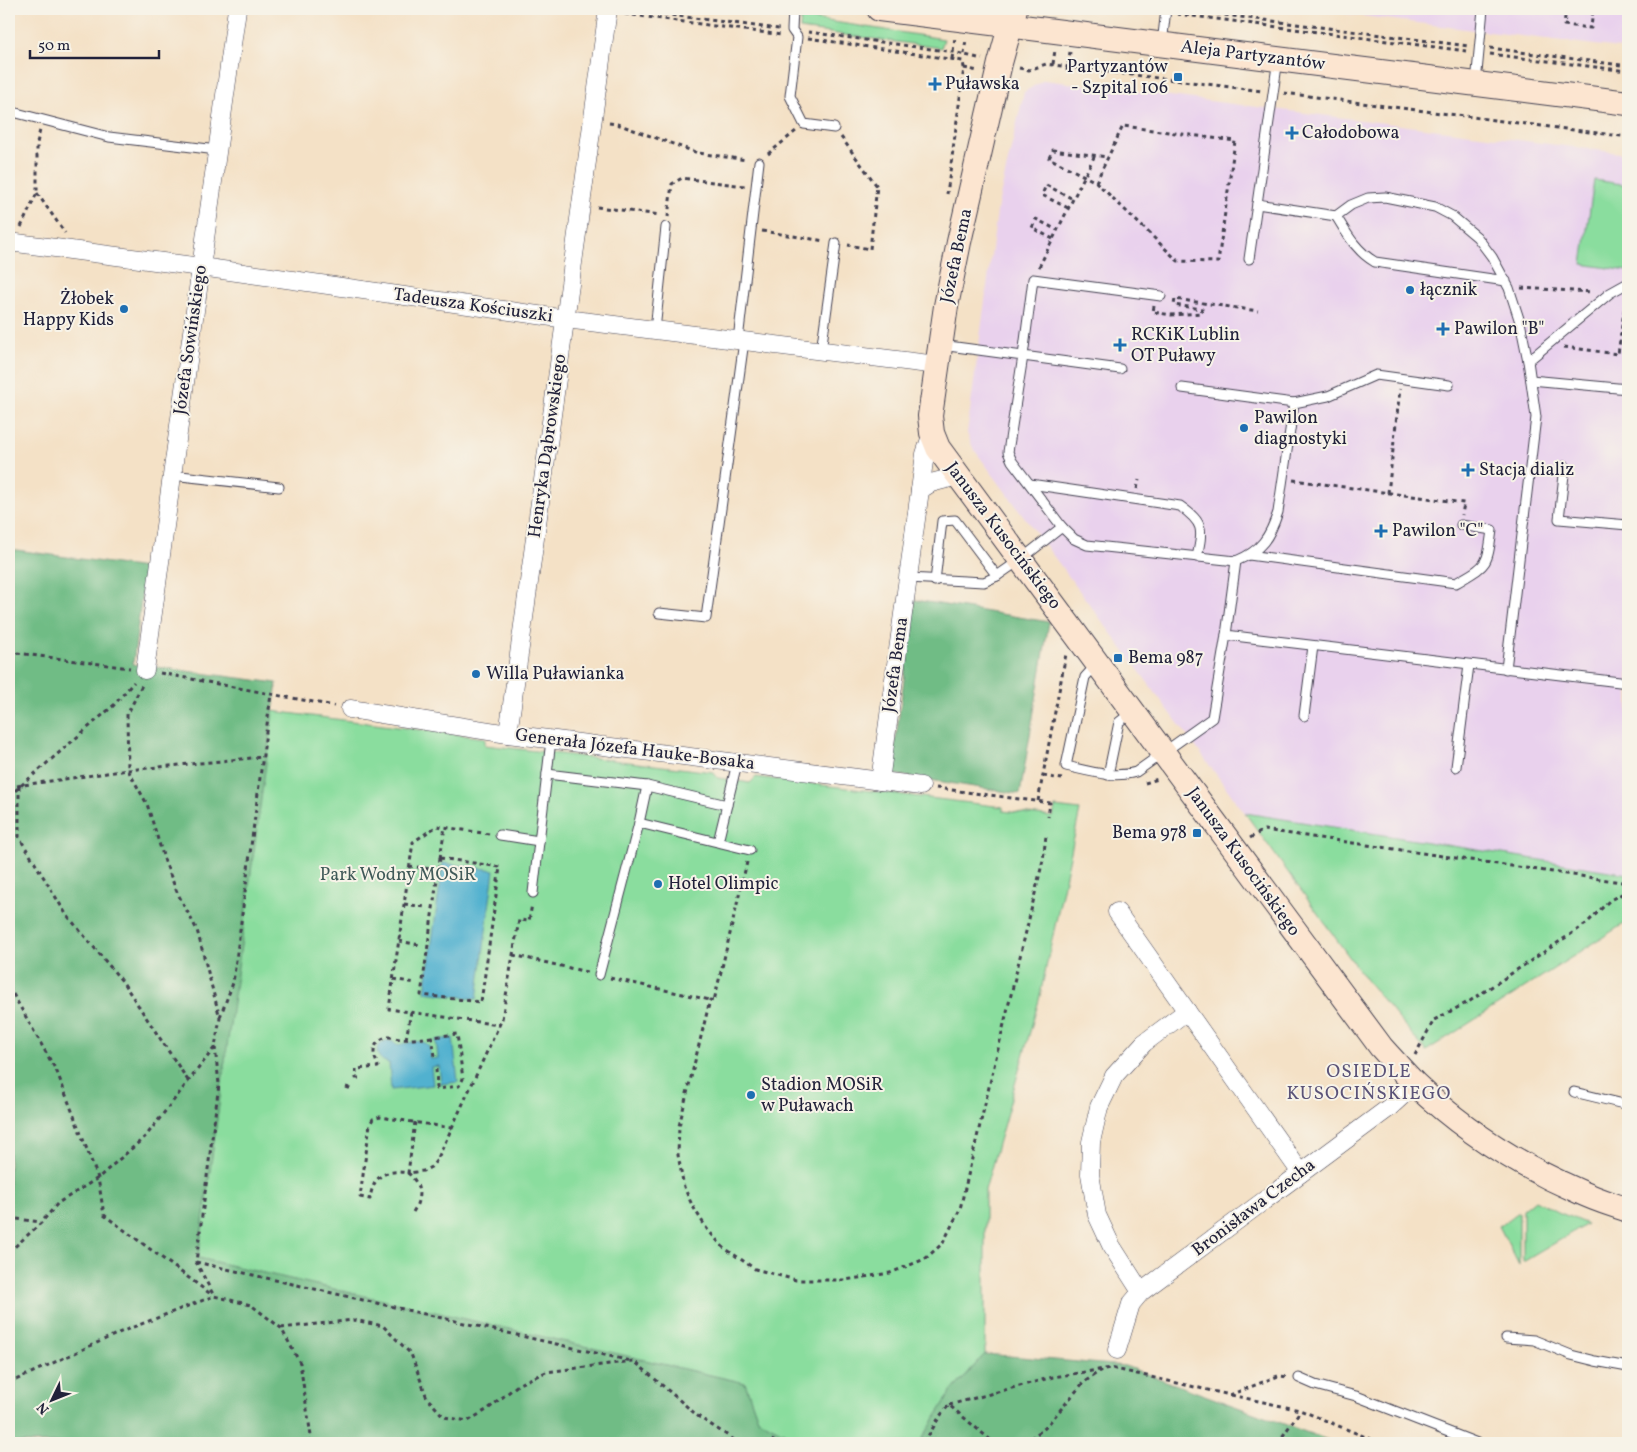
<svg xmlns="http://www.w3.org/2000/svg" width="1637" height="1452" font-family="Vollkorn,serif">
	<rect width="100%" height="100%" fill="#f7f3e8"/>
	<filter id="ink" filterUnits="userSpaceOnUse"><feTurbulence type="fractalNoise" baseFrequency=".02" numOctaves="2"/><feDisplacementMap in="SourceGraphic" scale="10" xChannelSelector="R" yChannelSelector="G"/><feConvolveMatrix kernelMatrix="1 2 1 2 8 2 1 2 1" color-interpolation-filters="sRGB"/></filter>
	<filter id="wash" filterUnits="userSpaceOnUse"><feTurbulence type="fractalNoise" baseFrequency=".0096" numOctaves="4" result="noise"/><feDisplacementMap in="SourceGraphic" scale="20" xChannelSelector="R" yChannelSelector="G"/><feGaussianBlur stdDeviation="1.12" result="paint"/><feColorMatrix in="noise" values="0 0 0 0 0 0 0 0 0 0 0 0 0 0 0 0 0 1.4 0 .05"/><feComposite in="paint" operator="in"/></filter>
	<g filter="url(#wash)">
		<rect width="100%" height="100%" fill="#f4e1c6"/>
		<g fill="#e9d1ed">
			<path d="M1308 9H1628V49L1481 31Z"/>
			<path d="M1044 80 1628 154V874L1245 813 973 448 967 433 998 205 1024 92Z"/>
		</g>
		<g fill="#8add9e" stroke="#56806c">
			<path d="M801 17 944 39 941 48 800 29Z"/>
			<path d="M1594 180 1628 185V271L1582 264Z"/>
			<path d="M272 711 485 738V745L713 772 718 778 750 783 756 777 1003 807V811L1053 817 1055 807 1080 810 1039 1000 985 1190V1354L951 1392 920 1443H804L758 1419 745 1383 198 1258Z"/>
			<path d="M1245 813 1628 874V921L1426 1051 1366 980Z"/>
			<path d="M1535 1200 1558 1212 1587 1224 1523 1262V1210Z"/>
			<path d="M1519 1212V1265L1499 1226Z"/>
		</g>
		<g fill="#6fbc85" stroke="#486f60">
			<path d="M9 549 145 568 133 664 277 683 198 1258 745 1383 758 1419 804 1443H9Z"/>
			<path d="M915 600 1049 622 1020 794 891 774Z"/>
			<path d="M985 1354 1125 1366 1336 1443H920L951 1392Z"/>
		</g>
		<g fill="#51b1cf" stroke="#3a6a85">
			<path d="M443 863 494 870 477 999 425 992Z"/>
			<path d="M453 1038 458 1082 441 1084 439 1066 431 1067 433 1085 391 1090 389 1063C382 1061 379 1059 377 1051 380 1040 389 1038 398 1045 405 1044 425 1037 429 1047 430 1051 430 1056 431 1059L438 1058 436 1040Z"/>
		</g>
	</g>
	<g filter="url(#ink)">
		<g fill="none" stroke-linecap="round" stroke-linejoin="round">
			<defs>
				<g id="lane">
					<path d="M793 9 792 30 797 37 790 96 804 124 834 128"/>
					<path d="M1162 44 1166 9"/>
					<path d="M1476 83 1483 9"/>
					<path d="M9 111 109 137 217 150"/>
					<path d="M1257 204 1336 216"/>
					<path d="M1249 259 1278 59"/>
					<path d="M655 330 666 227"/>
					<path d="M738 340 759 162"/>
					<path d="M941 345 1023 356 1008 452 1012 461 1062 527"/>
					<path d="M821 351 836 243"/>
					<path d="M1528 361 1610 293 1628 283"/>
					<path d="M1120 369 1023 356 1033 279 1161 296"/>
					<path d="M1531 380 1628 389"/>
					<path d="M1182 388 1294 403"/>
					<path d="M1565 466 1559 519 1628 525"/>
					<path d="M172 475 279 487"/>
					<path d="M1030 484 1180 506C1204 523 1203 529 1197 557"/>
					<path d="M1249 555 1456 583C1488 564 1487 567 1492 530L1461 525"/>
					<path d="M1236 561 1226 635 1628 683"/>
					<path d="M908 578 984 582 997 576 1020 560 1062 527 1074 539 1087 545 1236 561C1261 551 1270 537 1278 512L1294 403 1328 396 1376 375 1449 385"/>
					<path d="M935 581 942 521 955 520 997 576"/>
					<path d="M659 613 706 618 744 341"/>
					<path d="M1097 664 1085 677 1066 766C1089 771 1113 779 1136 772L1212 718 1226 635"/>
					<path d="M1506 669 1536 417 1528 361 1520 322 1509 288 1492 257 1477 237 1452 216 1435 207 1385 197 1368 198 1351 205 1336 216C1347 234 1356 251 1375 262L1506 281"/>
					<path d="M1304 716 1313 646"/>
					<path d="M1456 767 1469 665"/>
					<path d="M547 774 647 786 727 805"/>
					<path d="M1108 775 1119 722 1132 712"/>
					<path d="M639 823 750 850"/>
					<path d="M500 835 539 841"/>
					<path d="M718 842 737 763"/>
					<path d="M533 893 551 740"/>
					<path d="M599 975 639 823 647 786"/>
					<path d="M1574 1092 1628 1105"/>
					<path d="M1506 1338 1534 1340 1571 1355 1595 1361 1628 1367"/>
					<path d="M1299 1378 1315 1385 1356 1396 1477 1443"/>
				</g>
				<g id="street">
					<path d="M9 242 201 267 566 319 937 365"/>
					<path d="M920 490 931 483 958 476"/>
					<path d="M145 670 237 9"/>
					<path d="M350 709 508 734 921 786"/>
					<path d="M508 734 608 9"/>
					<path d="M880 781 925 454 932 433"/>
					<path d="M1117 912 1301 1173"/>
					<path d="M1141 1292 1111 1245 1097 1215 1090 1174 1091 1142 1099 1107 1114 1076 1144 1043 1187 1011"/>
					<path d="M1117 1350 1131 1304 1141 1292 1390 1107 1415 1084"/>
				</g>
				<g id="secondary">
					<path d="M879 9 1628 103"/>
					<path d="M1015 9 1000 63 959 242 946 306 930 416 932 433 938 448 1381 1047C1392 1059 1403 1072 1415 1084 1462 1129 1518 1165 1578 1191 1594 1199 1611 1204 1628 1210"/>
				</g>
			</defs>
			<use href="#lane" stroke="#423f50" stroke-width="11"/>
			<use href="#street" stroke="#423f50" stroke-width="19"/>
			<use href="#secondary" stroke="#423f50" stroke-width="26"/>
			<g stroke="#423f50" stroke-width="3" stroke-dasharray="4 4" stroke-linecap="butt">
				<path d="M582 9 591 10"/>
				<path d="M624 9 779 29"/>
				<path d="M1130 9 1154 11"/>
				<path d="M1177 9 1469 46"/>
				<path d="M1566 9 1564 25 1591 28 1593 9"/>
				<path d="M625 14 782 35"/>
				<path d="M1177 14 1466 51"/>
				<path d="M808 32 953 52 982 59"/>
				<path d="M808 38 963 61 964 68 947 194"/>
				<path d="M1490 48 1628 66"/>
				<path d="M964 54 966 39"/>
				<path d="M1490 54 1628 71"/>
				<path d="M952 59 955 37"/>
				<path d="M1053 64 1055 50"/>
				<path d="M964 68 978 71"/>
				<path d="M1019 68 1029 70 1046 64 1262 91"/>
				<path d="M1067 71 1070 52"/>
				<path d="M1284 93 1628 137"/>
				<path d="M609 123 617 124 698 153 747 160"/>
				<path d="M841 137 877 186 870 249 848 245"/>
				<path d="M768 154 796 131"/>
				<path d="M1096 182 1123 126 1235 141 1218 262 1178 261 1096 182 1049 158 1053 150 1108 157"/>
				<path d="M37 193 65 233"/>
				<path d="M597 207 660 215"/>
				<path d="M1068 208 1042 195 1046 185 1073 199"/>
				<path d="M668 217 672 184 682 178 745 186"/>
				<path d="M21 227 37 193V143L40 130"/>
				<path d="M762 231 825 241"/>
				<path d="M1053 239 1032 228 1036 219 1057 230"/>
				<path d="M1039 267 1095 155"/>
				<path d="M1521 288 1592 292"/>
				<path d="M1154 306 1153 312 1171 315 1201 313 1202 309 1174 305 1175 299 1258 311"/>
				<path d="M1564 347 1618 354 1626 298"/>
				<path d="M1293 480 1464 503 1462 515"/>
				<path d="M1137 489 1139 480"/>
				<path d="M1388 493 1400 389"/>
				<path d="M9 652 130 668"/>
				<path d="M160 673 334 706"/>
				<path d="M1043 776 1062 779"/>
				<path d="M1145 783 1158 779"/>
				<path d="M19 786V837L66 914 122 981 189 1082"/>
				<path d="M9 787 128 770 262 757"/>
				<path d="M936 788 1050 803 1048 817"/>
				<path d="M9 796 113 706 134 682"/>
				<path d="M1038 801 1066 654"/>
				<path d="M489 834 437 826 413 842 389 1009 499 1025"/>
				<path d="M1250 838 1264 830 1628 883"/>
				<path d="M440 858 500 867 481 1002 421 995Z"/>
				<path d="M440 858 445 827"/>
				<path d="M747 862 714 1001 710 1000 679 1126 678 1155 684 1187 692 1205 707 1229 723 1247 755 1269 796 1280H845L890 1273 925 1259 943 1243 960 1209 1043 860 1046 836"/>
				<path d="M409 866 431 869"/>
				<path d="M404 904 425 907"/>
				<path d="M399 941 420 945"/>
				<path d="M513 955 587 972"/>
				<path d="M610 978 710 1000"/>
				<path d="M393 979 415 983"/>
				<path d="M9 987 57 1072 98 1178 104 1215 212 1295"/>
				<path d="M220 1017 233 983 271 694"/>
				<path d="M406 1039 411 1012"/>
				<path d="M215 1047 219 1084 196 1262 214 1296 251 1305 281 1328 300 1363 312 1443"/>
				<path d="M1415 1055 1434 1020 1470 1001 1586 924 1610 900 1628 891"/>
				<path d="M435 1056 432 1037 457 1034 463 1079 459 1086 437 1089 436 1069"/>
				<path d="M359 1078H356V1069L378 1067C377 1062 374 1057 374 1052 374 1044 381 1037 389 1037 393 1037 397 1039 401 1039 411 1040 422 1038 432 1037"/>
				<path d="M346 1087 349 1088V1084"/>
				<path d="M415 1122 408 1173 423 1171 431 1167 437 1160 502 1019 519 920 529 921 532 904"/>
				<path d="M413 1212C422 1198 421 1184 408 1173 386 1169 373 1175 370 1199L360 1197 370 1124 373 1119 380 1117 452 1128"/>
				<path d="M9 1218 40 1222"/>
				<path d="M9 1252 41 1223 58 1203 98 1178 146 1136 215 1047 220 1018 197 930 177 892 165 862 147 804 128 770 127 715 142 685"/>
				<path d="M196 1262 631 1361"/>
				<path d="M281 1328 354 1320 383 1326 411 1354 427 1398 444 1417 468 1421 488 1409 519 1384 546 1372 634 1361 699 1417 739 1443"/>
				<path d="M9 1383 123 1331 214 1296"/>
				<path d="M1231 1395 1300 1410 1380 1443"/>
				<path d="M949 1405 1053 1377 1111 1368 1230 1395 1278 1376 1289 1377"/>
				<path d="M772 1443 775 1436"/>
				<path d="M924 1443 940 1416 949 1405 994 1443"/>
				<path d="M1024 1443 1045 1428 1083 1383 1101 1370"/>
				<path d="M1278 1443 1300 1411"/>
			</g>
			<use href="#lane" stroke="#fff" stroke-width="9"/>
			<use href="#street" stroke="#fff" stroke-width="18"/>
			<use href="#secondary" stroke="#fce5d0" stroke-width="24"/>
		</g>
	</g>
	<g fill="#1f6fb2" stroke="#f7f3e8" stroke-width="2">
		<rect x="1173" y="72" width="10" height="10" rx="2.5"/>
		<path d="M932.5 76.5h5v5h5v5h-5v5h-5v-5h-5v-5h5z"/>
		<path d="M1289.5 125.5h5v5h5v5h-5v5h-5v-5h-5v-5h5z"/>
		<circle cx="1410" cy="290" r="5"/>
		<circle cx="124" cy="309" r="5"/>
		<path d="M1440.5 321.5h5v5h5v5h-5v5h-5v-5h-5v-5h5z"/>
		<path d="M1117.5 337.5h5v5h5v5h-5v5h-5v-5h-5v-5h5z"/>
		<circle cx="1244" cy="428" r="5"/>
		<path d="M1465.5 462.5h5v5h5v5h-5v5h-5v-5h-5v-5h5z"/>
		<path d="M1378.5 523.5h5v5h5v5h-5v5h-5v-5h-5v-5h5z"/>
		<rect x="1113" y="653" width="10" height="10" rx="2.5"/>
		<circle cx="476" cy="674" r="5"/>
		<rect x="1192" y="828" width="10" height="10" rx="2.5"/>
		<circle cx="658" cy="884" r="5"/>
		<circle cx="751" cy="1095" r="5"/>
	</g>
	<g text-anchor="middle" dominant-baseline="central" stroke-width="4" stroke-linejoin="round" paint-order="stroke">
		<g font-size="18" fill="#22223b" stroke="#f7f3e8">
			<text transform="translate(1253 56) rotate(7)">Aleja Partyzantów</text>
			<text transform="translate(957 256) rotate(-78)">Józefa Bema</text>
			<text transform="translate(473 306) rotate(8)">Tadeusza Kościuszki</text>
			<text transform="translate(191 340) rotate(-82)">Józefa Sowińskiego</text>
			<text transform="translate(548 446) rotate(-82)">Henryka Dąbrowskiego</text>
			<text transform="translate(1003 536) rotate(53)">Janusza Kusocińskiego</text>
			<text transform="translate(896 665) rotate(-82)">Józefa Bema</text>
			<text transform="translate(635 750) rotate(7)">Generała Józefa Hauke-Bosaka</text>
			<text transform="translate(1243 862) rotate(54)">Janusza Kusocińskiego</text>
			<text transform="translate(1254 1208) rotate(-37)">Bronisława Czecha</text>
		</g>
		<g font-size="18" fill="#22223b" stroke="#f7f3e8" text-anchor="start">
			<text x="1168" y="67" text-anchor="end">Partyzantów<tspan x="1168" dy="21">- Szpital 106</tspan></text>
			<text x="945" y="84">Puławska</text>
			<text x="1302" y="133">Całodobowa</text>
			<text x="1420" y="290">łącznik</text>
			<text x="114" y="299" text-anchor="end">Żłobek<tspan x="114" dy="21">Happy Kids</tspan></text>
			<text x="1454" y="329">Pawilon "B"</text>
			<text x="1131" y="335">RCKiK Lublin<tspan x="1131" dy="21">OT Puławy</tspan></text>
			<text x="1254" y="418">Pawilon<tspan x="1254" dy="21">diagnostyki</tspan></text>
			<text x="1479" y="470">Stacja dializ</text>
			<text x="1392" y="531">Pawilon "C"</text>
			<text x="1128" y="658">Bema 987</text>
			<text x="486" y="674">Willa Puławianka</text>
			<text x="1187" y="833" text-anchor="end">Bema 978</text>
			<text x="668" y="884">Hotel Olimpic</text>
			<text x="761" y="1085">Stadion MOSiR<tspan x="761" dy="21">w Puławach</tspan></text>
		</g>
		<g font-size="18" fill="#415a59" stroke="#f7f3e8">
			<text x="398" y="875">Park Wodny MOSiR</text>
		</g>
		<g font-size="19" letter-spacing="1" fill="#5b5378" stroke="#f7f3e8">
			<text x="1369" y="1072">OSIEDLE<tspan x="1369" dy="22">KUSOCIŃSKIEGO</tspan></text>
		</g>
	</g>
	<rect width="1637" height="1452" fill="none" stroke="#f7f3e8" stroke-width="30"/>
	<g transform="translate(52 1400) rotate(227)" stroke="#f7f3e8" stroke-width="4" paint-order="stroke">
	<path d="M0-4L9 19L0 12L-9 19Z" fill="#22223b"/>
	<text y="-8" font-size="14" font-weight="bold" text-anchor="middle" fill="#22223b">N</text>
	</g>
	<path d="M30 50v8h129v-8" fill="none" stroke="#22223b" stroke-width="2.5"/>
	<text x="38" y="50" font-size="15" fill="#22223b" stroke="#f7f3e8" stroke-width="4" paint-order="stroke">50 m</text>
</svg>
